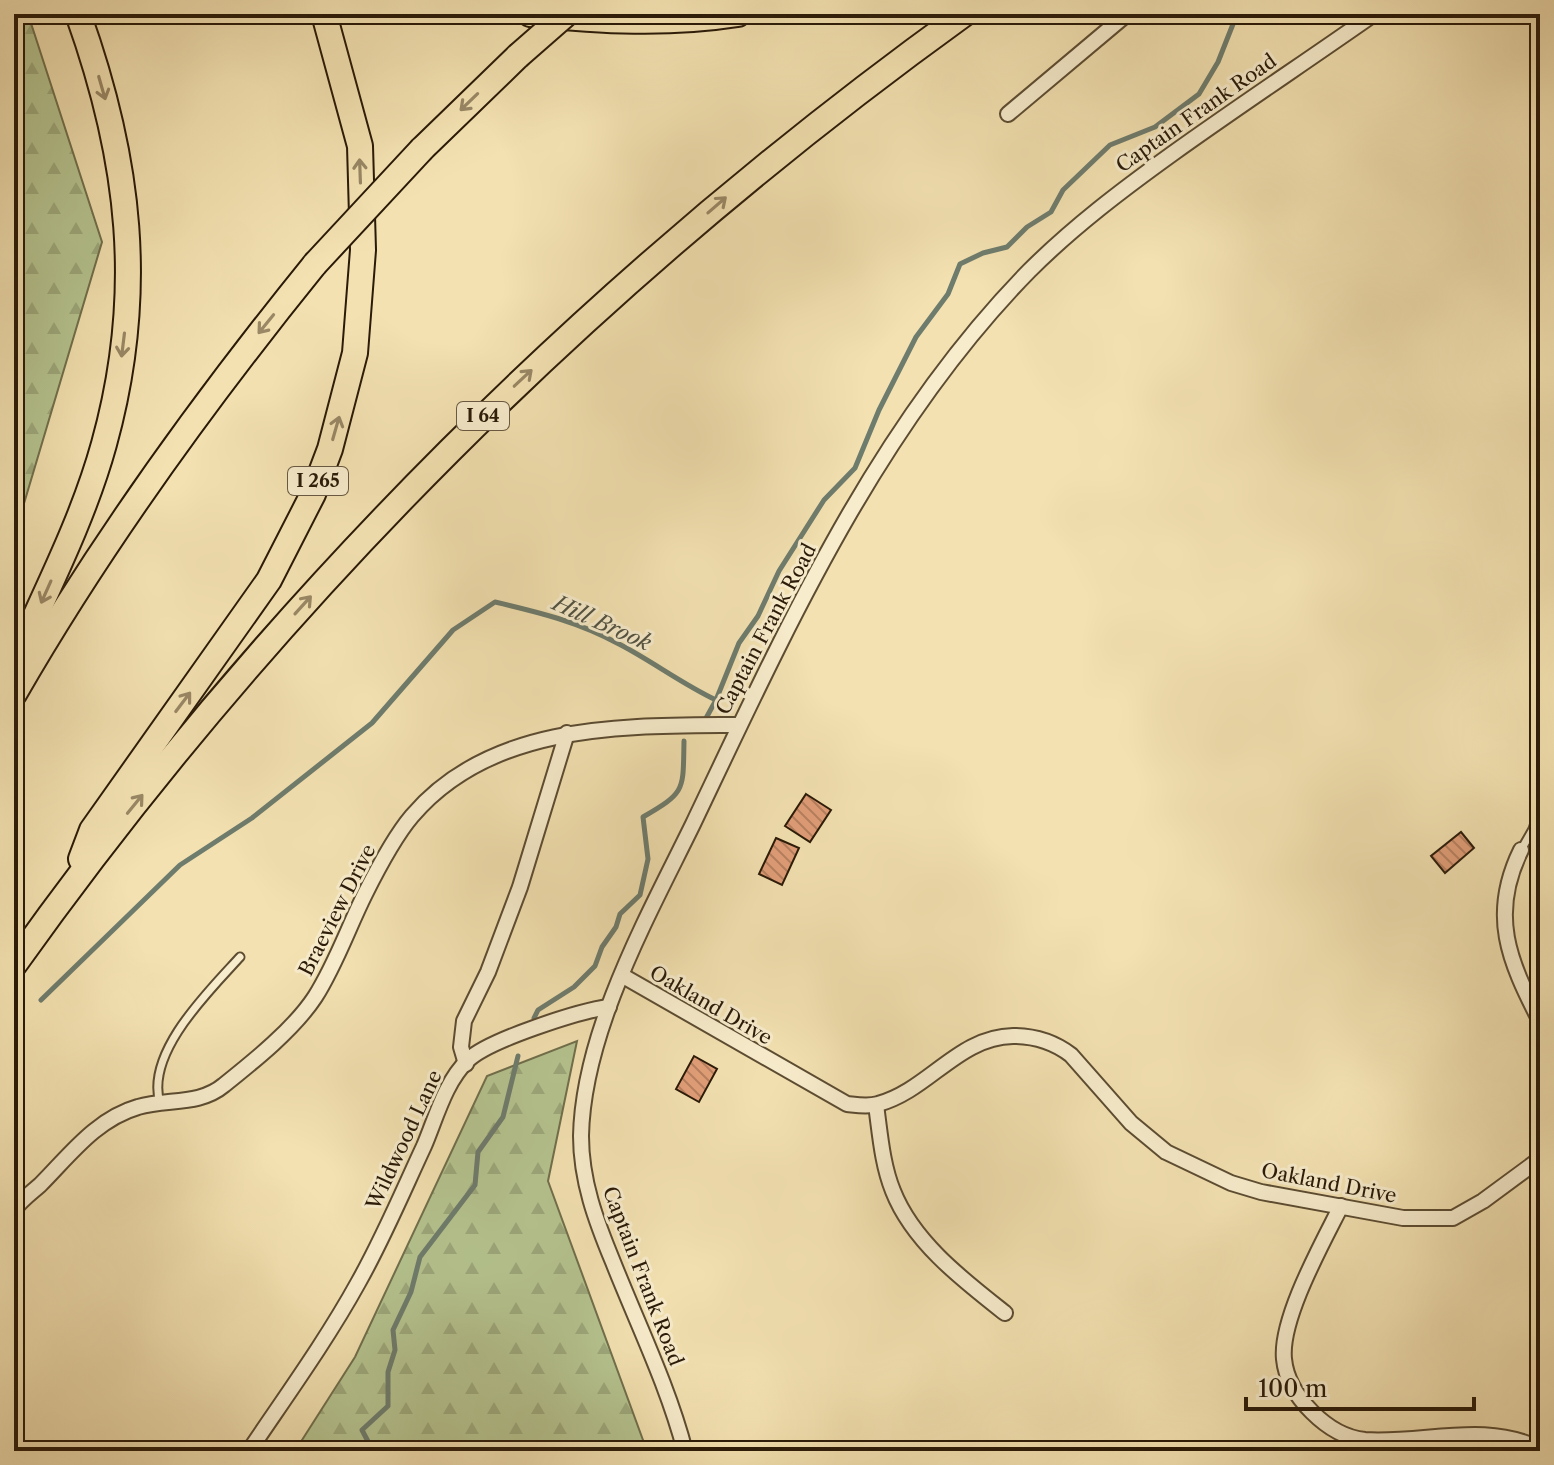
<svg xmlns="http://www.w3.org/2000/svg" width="1554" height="1465" font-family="'Libre Caslon Text',serif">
	<defs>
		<pattern id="forest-firs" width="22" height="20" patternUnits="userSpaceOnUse" patternTransform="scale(2)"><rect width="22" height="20" fill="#b5c490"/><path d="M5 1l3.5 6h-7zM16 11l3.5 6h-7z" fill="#9ca87b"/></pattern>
		<pattern id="building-back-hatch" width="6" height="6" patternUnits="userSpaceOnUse" patternTransform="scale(2)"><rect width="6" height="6" fill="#e19e78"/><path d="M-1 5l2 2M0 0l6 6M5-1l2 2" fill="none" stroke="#b78060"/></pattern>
	</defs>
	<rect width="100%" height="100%" fill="#f3e1b1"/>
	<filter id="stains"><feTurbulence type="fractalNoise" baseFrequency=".0025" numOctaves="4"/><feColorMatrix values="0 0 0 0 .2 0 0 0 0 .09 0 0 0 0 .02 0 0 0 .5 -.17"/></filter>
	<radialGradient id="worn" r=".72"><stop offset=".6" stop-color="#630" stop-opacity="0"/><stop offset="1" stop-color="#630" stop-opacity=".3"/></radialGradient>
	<g fill="url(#forest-firs)" stroke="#706f4c" stroke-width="2">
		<path d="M14 14H28L102 242 14 537Z"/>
		<path d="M577 1041 548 1181 647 1451H295L355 1357 487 1076Z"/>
	</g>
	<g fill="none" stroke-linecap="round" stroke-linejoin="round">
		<g stroke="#6e7c6d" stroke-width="5">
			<path d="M705 720 716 700 739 643 758 616 779 571 824 500 855 468 879 410 916 337 948 294 960 264 983 253 1007 247 1027 227 1051 212 1063 190 1110 145 1155 127 1199 94 1218 62 1237 14"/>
			<path d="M41 1000 180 865 252 818 372 723 453 630 495 602C538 612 579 622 619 644 652 661 682 684 716 700"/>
			<path d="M534 1018 538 1010 574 987 595 966 602 947 616 927 620 914 640 895 648 859 643 817C686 792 683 791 684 741"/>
			<path d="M373 1451 362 1430 388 1406V1372L395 1350 393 1330 411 1292 420 1257 475 1185 478 1152 503 1117 518 1056"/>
		</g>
	</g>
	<g fill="url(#building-back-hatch)" stroke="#2a1a08" stroke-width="2">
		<path d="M806 794 831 810 810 842 785 826Z"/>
		<path d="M1461 832 1474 848 1445 873 1431 856Z"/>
		<path d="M776 838 799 848 782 885 759 874Z"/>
		<path d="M694 1056 717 1069 699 1102 676 1089Z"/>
	</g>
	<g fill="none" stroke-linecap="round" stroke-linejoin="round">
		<defs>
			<g id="service">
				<path d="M1521 850 1533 829 1540 808"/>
				<path d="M160 1103C145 1053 209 991 240 957"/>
			</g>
			<g id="minor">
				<path d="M1008 114 1127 14"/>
				<path d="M1521 850C1489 915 1509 961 1540 1021"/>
				<path d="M623 976 847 1104C857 1105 868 1107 878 1104 929 1090 958 1037 1013 1036 1035 1036 1054 1042 1071 1055L1131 1123 1166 1152 1231 1183 1261 1192 1403 1218H1453L1483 1201 1540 1159"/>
				<path d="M466 1064 461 1047 464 1021 488 972 520 887 567 733"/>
				<path d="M876 1105C880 1133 882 1164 893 1191 913 1242 963 1280 1005 1313"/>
				<path d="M1341 1206C1322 1244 1280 1319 1284 1359 1286 1380 1298 1398 1312 1412 1326 1426 1345 1438 1365 1440 1425 1444 1484 1421 1540 1449"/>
				<path d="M14 1210C21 1200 31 1193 40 1185 69 1156 96 1119 138 1107 167 1098 199 1106 224 1085 254 1061 294 1029 315 997 336 964 348 928 365 894 377 870 395 836 412 816 492 722 625 726 738 725"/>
				<path d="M249 1451C286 1396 326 1341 358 1283 383 1239 403 1191 424 1146 436 1118 445 1082 468 1060 489 1040 579 1011 609 1007"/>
				<path d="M685 1451C668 1386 638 1325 613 1262 596 1221 581 1181 581 1136 583 1032 648 916 693 824 786 629 876 427 1029 271 1073 227 1122 190 1172 154 1239 106 1307 61 1374 14"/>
			</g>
			<g id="motorway">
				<path d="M530 14C600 21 668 25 738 14"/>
				<path d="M422 149 518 56"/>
				<path d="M14 663C46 591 83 520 104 444 146 293 130 159 78 14"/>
				<path d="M14 694C102 541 204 401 315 264"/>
				<path d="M81 859 92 830 269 580 313 494 330 449 355 353 363 250 360 146 324 14"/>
				<path d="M14 965C276 597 598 278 964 14"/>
			</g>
		</defs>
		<use href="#service" stroke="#5c4c32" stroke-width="11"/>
		<use href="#minor" stroke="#5c4c32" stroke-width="18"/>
		<use href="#motorway" stroke="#2a1a08" stroke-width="28"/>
		<use href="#service" stroke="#f7eccc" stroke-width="7"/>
		<use href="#minor" stroke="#f7eccc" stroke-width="14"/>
		<use href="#motorway" stroke="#f3e1b1" stroke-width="24"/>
		<defs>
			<g id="motorway-bridge">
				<path d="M518 56 566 14"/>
				<path d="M315 264 422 149"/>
			</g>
		</defs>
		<use href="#motorway-bridge" stroke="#2a1a08" stroke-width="28" stroke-linecap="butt"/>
		<use href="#motorway-bridge" stroke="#f3e1b1" stroke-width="24"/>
	</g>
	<defs><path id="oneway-shaft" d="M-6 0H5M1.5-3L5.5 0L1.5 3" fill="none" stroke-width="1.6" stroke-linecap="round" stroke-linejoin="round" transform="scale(2)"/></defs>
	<g stroke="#998765">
		<use href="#oneway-shaft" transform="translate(102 88) rotate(74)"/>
		<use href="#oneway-shaft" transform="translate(469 102) rotate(136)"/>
		<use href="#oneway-shaft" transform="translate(360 171) rotate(-92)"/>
		<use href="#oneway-shaft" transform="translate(717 205) rotate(-41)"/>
		<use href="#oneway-shaft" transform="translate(266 324) rotate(129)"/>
		<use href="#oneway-shaft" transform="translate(123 345) rotate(97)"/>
		<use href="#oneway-shaft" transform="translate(523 378) rotate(-43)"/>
		<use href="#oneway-shaft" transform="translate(336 428) rotate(-74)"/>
		<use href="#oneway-shaft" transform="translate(46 592) rotate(114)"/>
		<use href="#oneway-shaft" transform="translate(303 605) rotate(-48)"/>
		<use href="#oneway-shaft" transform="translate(183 702) rotate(-53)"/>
		<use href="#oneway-shaft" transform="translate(135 804) rotate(-51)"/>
	</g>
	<g text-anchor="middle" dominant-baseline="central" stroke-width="6" stroke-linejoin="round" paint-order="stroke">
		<g fill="#f7eccc" stroke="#685943" stroke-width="2">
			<rect x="457" y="402" width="52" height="28" rx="6"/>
			<rect x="288" y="467" width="60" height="28" rx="6"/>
		</g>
		<g font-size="18" font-weight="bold" fill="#2a1a08">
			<text x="483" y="416">I 64</text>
			<text x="318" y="481">I 265</text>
		</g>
		<g font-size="20" fill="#2a1a08" stroke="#f7eccc">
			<text transform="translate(1196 113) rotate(-35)">Captain Frank Road</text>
			<text transform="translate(766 629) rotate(-62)">Captain Frank Road</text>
			<text transform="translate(337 910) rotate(-63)">Braeview Drive</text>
			<text transform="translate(711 1005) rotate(30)">Oakland Drive</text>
			<text transform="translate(404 1140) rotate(-65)">Wildwood Lane</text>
			<text transform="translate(1329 1183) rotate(11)">Oakland Drive</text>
			<text transform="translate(643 1276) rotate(69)">Captain Frank Road</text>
		</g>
		<g font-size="22" font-style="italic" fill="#525343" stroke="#f7eccc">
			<text transform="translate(602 623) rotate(24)">Hill Brook</text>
		</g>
	</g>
	<rect width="1554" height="1465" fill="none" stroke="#f3e1b1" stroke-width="48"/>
	<rect x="16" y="16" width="1522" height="1433" fill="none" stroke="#2a1a08" stroke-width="4"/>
	<rect x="24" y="24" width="1506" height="1417" fill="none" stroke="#2a1a08" stroke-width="2"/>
	<path d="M1246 1397v12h228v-12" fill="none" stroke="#2a1a08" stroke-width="4"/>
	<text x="1258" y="1397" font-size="24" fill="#2a1a08" stroke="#f7eccc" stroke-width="6" paint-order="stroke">100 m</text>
	<rect width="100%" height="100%" filter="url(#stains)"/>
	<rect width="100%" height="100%" fill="url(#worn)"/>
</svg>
